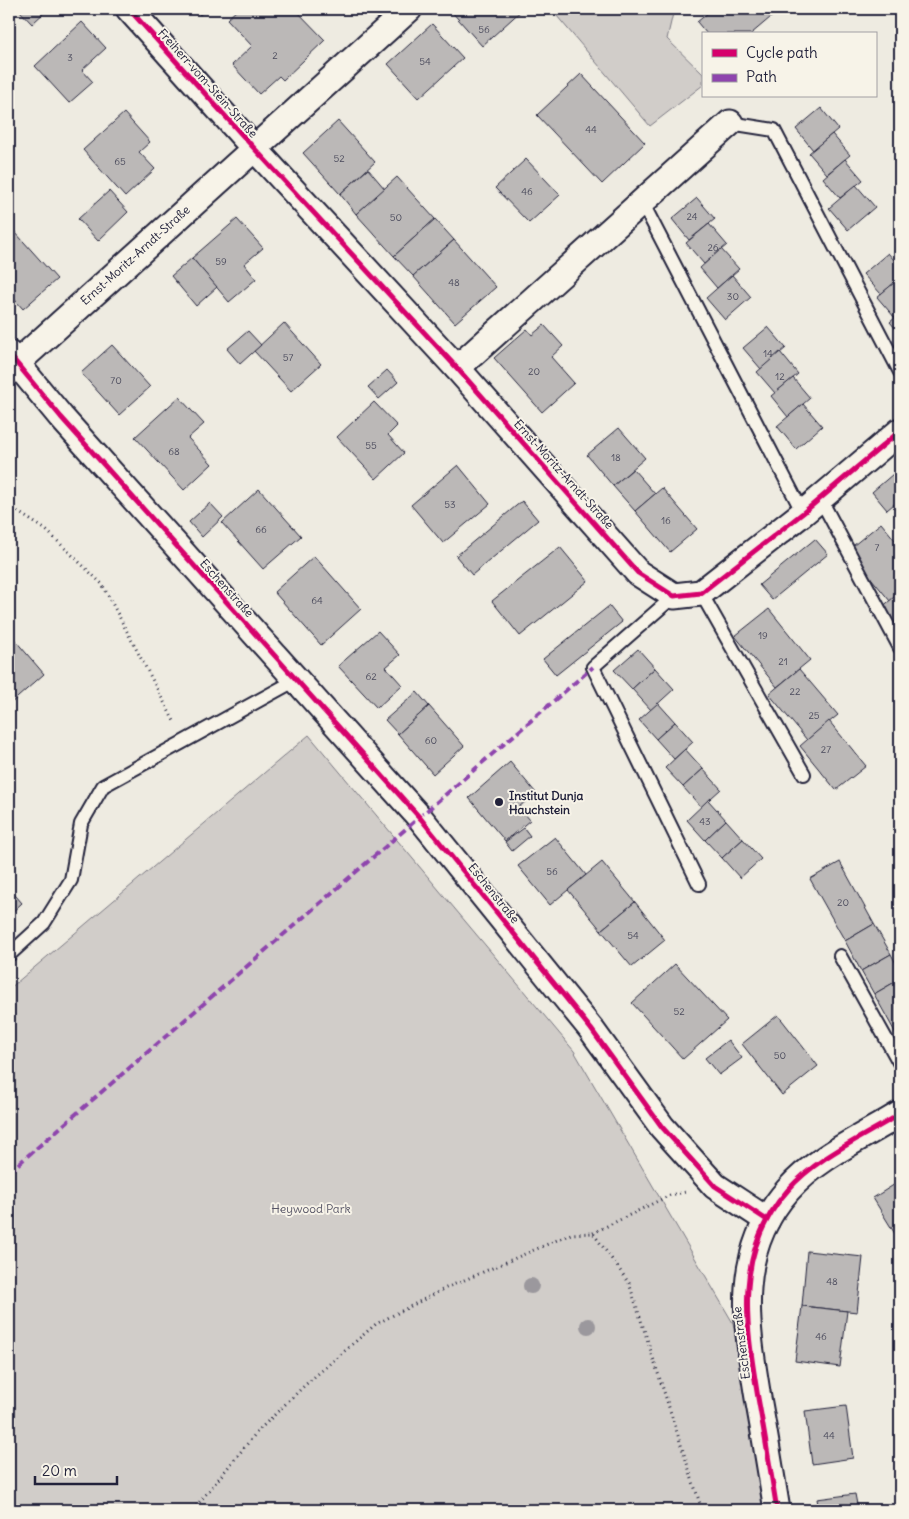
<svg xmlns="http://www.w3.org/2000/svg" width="909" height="1519" font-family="Delius,sans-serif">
	<rect width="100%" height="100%" fill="#eeebe1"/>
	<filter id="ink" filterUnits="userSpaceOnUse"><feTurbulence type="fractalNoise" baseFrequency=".02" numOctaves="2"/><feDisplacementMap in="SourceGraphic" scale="10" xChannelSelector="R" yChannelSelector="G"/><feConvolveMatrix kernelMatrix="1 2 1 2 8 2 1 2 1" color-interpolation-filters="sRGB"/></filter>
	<g filter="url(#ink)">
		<g fill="#d1cdc9" stroke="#7a7882">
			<path d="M551 9H674L667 39 703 74V85L650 126Z"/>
			<path d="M309 735 574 1051 733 1323 764 1510H9V989Z"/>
		</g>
		<g fill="#bbb8b7" stroke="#22223b">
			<path d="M18 9H48L32 24Z"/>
			<path d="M194 9H207L200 15Z"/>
			<path d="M238 9H295L325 40 283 80 279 76 259 94 232 65 252 46 227 19Z"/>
			<path d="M454 9H523L482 46 451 11Z"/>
			<path d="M713 9H774L777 12 751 34H707L697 22Z"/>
			<path d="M82 22 106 48 82 70 93 82 69 103 35 66Z"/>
			<path d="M432 24 463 58 419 98 388 64Z"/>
			<path d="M581 74 645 143 602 184 537 115Z"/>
			<path d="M821 108 838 129 813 150 796 129Z"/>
			<path d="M124 113 150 142 139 152 155 169 125 197 83 150Z"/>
			<path d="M338 121 375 162 340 194 303 153Z"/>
			<path d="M832 134 850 155 827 174 809 153Z"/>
			<path d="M526 159 560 195 529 223 495 188Z"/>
			<path d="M845 159 863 180 840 198 823 178Z"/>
			<path d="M368 169 385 189 356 214 340 194Z"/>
			<path d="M397 177 435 219 394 256 356 214Z"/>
			<path d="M856 185 875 207 848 230 829 208Z"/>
			<path d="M109 191 128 212 98 241 78 219Z"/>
			<path d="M697 198 715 219 689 240 672 219Z"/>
			<path d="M237 219 263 248 244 264 256 279 229 302 192 258Z"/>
			<path d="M435 219 454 240 413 276 394 256Z"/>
			<path d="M709 224 727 245 704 264 686 243Z"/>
			<path d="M15 232 57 279 23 309 9 293V237Z"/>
			<path d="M454 240 496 287 455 323 413 276Z"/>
			<path d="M721 249 739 269 717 288 700 268Z"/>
			<path d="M888 253 900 267V278L881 294 863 274Z"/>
			<path d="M192 258 217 287 196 306 171 276Z"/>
			<path d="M732 275 751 297 725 320 706 298Z"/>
			<path d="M900 278V314L895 318 877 297Z"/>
			<path d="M900 314V334L890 322Z"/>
			<path d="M284 323 321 364 291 391 254 351Z"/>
			<path d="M544 325 563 346 551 357 574 383 542 412 494 358 527 329 532 335Z"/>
			<path d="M768 327 786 348 761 369 743 348Z"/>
			<path d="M248 331 261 345 240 364 227 349Z"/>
			<path d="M112 345 150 387 119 415 81 373Z"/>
			<path d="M780 352 798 374 775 393 757 372Z"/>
			<path d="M387 370 398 382 379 399 368 387Z"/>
			<path d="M793 378 810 398 788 417 771 396Z"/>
			<path d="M179 397 204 424 188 438 212 464 184 490 135 437Z"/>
			<path d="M374 402 397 426 388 435 404 453 376 479 337 437Z"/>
			<path d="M803 404 822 426 796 449 777 426Z"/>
			<path d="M619 428 645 458 613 486 587 455Z"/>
			<path d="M458 465 490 504 443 543 411 505Z"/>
			<path d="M900 468V499L887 510 872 492Z"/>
			<path d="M633 469 655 494 635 511 613 486Z"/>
			<path d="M662 488 697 529 670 552 635 511Z"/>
			<path d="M259 489 301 536 263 569 222 523Z"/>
			<path d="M522 501 538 520 472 575 456 556Z"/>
			<path d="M210 503 223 517 202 537 189 522Z"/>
			<path d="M881 523 900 546V592L890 601 848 550Z"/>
			<path d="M815 539 828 554 772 600 759 585Z"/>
			<path d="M560 547 588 581 520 636 492 601Z"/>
			<path d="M314 556 361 609 321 645 274 592Z"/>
			<path d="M900 592V632L881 608Z"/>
			<path d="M609 606 622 622 556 675 543 659Z"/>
			<path d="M769 609 810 660 777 687 735 636Z"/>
			<path d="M378 631 400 655 386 667 402 685 377 708 338 666Z"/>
			<path d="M9 633 44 674 9 705Z"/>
			<path d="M638 649 655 668 632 689 614 670Z"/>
			<path d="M655 668 674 689 651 710 632 689Z"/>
			<path d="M799 669 838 715 807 740 769 694Z"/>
			<path d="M417 692 429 706 398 734 385 720Z"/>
			<path d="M658 703 675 722 656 739 639 720Z"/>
			<path d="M429 706 464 746 433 774 398 734Z"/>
			<path d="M829 721 866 766 836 790 800 746Z"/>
			<path d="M675 722 693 742 674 759 656 739Z"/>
			<path d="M685 749 703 769 683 787 665 768Z"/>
			<path d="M510 762 536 793 519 807 530 820 505 841 469 798Z"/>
			<path d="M703 769 721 789 701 807 683 787Z"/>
			<path d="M708 800 726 820 705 840 687 820Z"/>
			<path d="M726 820 743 839 722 858 705 840Z"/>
			<path d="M524 828 530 836 512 851 505 842Z"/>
			<path d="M555 837 586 875 550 905 518 866Z"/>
			<path d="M743 839 761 859 740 878 722 858Z"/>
			<path d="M602 862 635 902 601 930 568 890Z"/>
			<path d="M840 862 874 924 845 941 810 879Z"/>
			<path d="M9 888 22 903 9 915Z"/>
			<path d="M635 902 665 940 632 967 601 930Z"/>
			<path d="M874 924 891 954 861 971 845 941Z"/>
			<path d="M891 954 900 971V979L874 994 861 971Z"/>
			<path d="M675 964 727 1020 683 1059 632 1003Z"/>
			<path d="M900 979V1041L874 994Z"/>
			<path d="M778 1015 818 1066 782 1095 742 1044Z"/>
			<path d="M728 1040 742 1058 719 1075 705 1058Z"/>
			<path d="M900 1181V1242L873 1198Z"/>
			<path d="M807 1251 863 1257 857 1312 802 1306Z"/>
			<path d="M802 1306 847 1311 840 1367 795 1361Z"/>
			<path d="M846 1406 853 1458 812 1464 805 1411Z"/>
			<path d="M855 1494 858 1510H819L817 1499Z"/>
		</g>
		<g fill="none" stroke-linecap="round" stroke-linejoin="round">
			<defs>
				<g id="lane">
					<path d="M730 123 774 130 900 372"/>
					<path d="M642 202 803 513"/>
					<path d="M820 498 900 648"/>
					<path d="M701 593 804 774"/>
					<path d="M674 596 593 667 699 884"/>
					<path d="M9 955 44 923 71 880 81 824 103 786 296 680"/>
					<path d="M840 956 900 1064"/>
				</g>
				<g id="street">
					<path d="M129 9 253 147 457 368 638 573 674 596 701 593 803 513 900 431"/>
					<path d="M9 354 61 417 421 819 591 1029 662 1127 715 1186 767 1220"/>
					<path d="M17 363 409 9"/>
					<path d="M457 368 730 123"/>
					<path d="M777 1510C771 1473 765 1436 758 1398 746 1324 733 1252 788 1190 817 1157 863 1137 900 1114"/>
				</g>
			</defs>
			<use href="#lane" stroke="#22223b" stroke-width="16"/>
			<use href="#street" stroke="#22223b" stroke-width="29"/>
			<g stroke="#22223b" stroke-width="3" stroke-dasharray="1 4" stroke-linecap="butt">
				<path d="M9 506 46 530 102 584 175 723"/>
				<path d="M593 1233 670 1195 686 1192"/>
				<path d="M193 1510 257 1432 305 1385 376 1324 446 1288 571 1234 593 1233 629 1283 702 1510"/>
			</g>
			<use href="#lane" stroke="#f7f3e8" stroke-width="12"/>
			<use href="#street" stroke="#f7f3e8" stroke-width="25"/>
			<path stroke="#8e44ad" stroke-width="4" stroke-dasharray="8 4" stroke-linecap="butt" d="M9 1172 593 667"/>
			<defs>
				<g id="cycleway">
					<path d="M129 9 253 147 457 368 638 573 674 596 701 593 803 513 900 431"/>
					<path d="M9 354 61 417 421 819 591 1029 662 1127 715 1186 767 1220"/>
					<path d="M777 1510C771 1473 765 1436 758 1398 746 1324 733 1252 788 1190 817 1157 863 1137 900 1114"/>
				</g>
			</defs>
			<use href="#cycleway" stroke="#f7f3e8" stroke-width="8"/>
			<use href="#cycleway" stroke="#d6006c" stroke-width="5"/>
		</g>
		<g fill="#9b989d">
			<circle cx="531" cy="1286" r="8"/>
			<circle cx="588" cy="1326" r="8"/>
		</g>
	</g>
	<circle fill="#22223b" stroke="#f7f3e8" stroke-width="2" cx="499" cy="802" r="5"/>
	<g text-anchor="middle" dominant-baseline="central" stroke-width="4" stroke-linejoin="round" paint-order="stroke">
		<g font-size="10" fill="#48485a">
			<text x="484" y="29">56</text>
			<text x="275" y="55">2</text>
			<text x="70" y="57">3</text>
			<text x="425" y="61">54</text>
			<text x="591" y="129">44</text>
			<text x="339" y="158">52</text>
			<text x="120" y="161">65</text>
			<text x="527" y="191">46</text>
			<text x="692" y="216">24</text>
			<text x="396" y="217">50</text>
			<text x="713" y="247">26</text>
			<text x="221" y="261">59</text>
			<text x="454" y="282">48</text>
			<text x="733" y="296">30</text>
			<text x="768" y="353">14</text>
			<text x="288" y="357">57</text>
			<text x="534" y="371">20</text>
			<text x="780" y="376">12</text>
			<text x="116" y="380">70</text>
			<text x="371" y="445">55</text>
			<text x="174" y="451">68</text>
			<text x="616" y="457">18</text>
			<text x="450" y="504">53</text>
			<text x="666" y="520">16</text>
			<text x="261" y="529">66</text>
			<text x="877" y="547">7</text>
			<text x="317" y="600">64</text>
			<text x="763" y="635">19</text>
			<text x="783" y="661">21</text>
			<text x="371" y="676">62</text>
			<text x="795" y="691">22</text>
			<text x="814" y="715">25</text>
			<text x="431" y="740">60</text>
			<text x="826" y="749">27</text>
			<text x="705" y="821">43</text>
			<text x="552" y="871">56</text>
			<text x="843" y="902">20</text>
			<text x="633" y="935">54</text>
			<text x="679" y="1011">52</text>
			<text x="780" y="1055">50</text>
			<text x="832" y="1281">48</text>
			<text x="821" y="1336">46</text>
			<text x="829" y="1435">44</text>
		</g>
		<g font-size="12" fill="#22223b" stroke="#f7f3e8">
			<text transform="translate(208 83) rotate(48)">Freiherr-vom-Stein-Straße</text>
			<text transform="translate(135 255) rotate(-42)">Ernst-Moritz-Arndt-Straße</text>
			<text transform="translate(564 474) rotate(48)">Ernst-Moritz-Arndt-Straße</text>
			<text transform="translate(227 588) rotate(48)">Eschenstraße</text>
			<text transform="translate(494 893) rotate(51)">Eschenstraße</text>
			<text transform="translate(741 1343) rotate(-97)">Eschenstraße</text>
		</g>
		<g font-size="12" font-weight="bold" fill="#22223b" stroke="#f7f3e8" text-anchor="start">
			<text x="509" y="795">Institut Dunja<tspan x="509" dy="14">Hauchstein</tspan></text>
		</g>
		<g font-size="12" fill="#575566" stroke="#f7f3e8">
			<text x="311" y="1208">Heywood Park</text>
		</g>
	</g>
	<rect width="909" height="1519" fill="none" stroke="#f7f3e8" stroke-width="30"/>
	<rect x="15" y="15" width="879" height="1489" fill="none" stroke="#22223b" stroke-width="2" filter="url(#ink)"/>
	<rect x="702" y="32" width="175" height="65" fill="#f7f3e8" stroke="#a29fa3"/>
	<rect x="712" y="49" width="25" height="8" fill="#d6006c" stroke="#a29fa3"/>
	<text x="746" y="58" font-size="15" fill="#22223b">Cycle path</text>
	<rect x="712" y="74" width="25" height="8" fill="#8e44ad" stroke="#a29fa3"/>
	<text x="746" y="82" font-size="15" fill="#22223b">Path</text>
	<path d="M35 1476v8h82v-8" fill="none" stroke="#22223b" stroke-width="2.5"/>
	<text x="42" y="1476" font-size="15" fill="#22223b" stroke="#f7f3e8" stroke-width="4" paint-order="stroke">20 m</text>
</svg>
